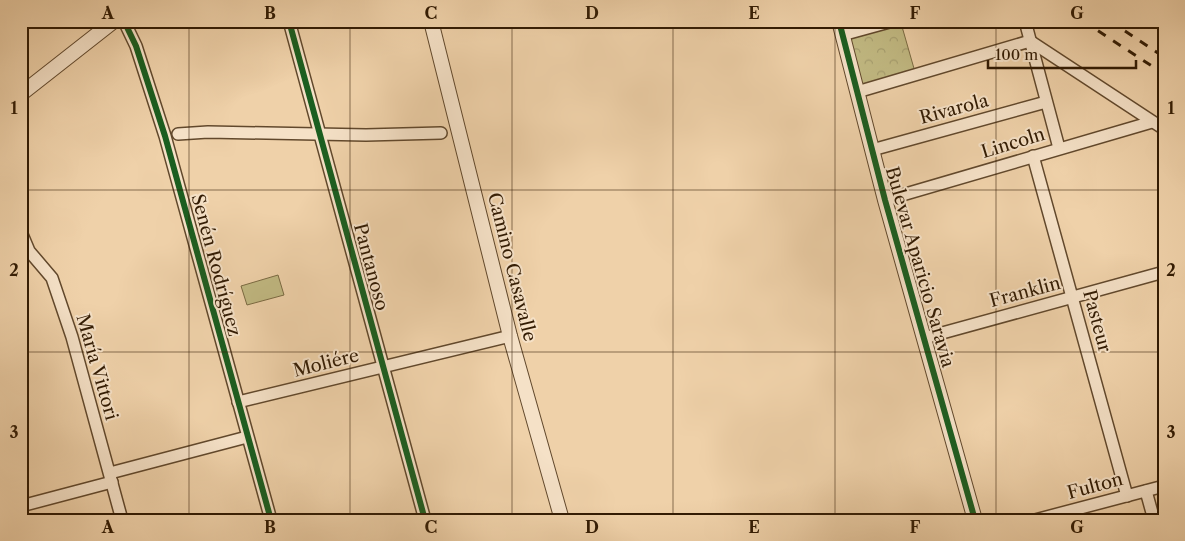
<svg xmlns="http://www.w3.org/2000/svg" width="1185" height="541" font-family="'Libre Caslon Text',serif">
	<defs>
		<pattern id="park-crowns" width="20" height="18" patternUnits="userSpaceOnUse" patternTransform="scale(1.25)"><rect width="20" height="18" fill="#c1b982"/><path d="M2 6a3 3 0 1 1 6 0M12 15a3 3 0 1 1 6 0" fill="none" stroke="#a69e6f"/></pattern>
	</defs>
	<rect width="100%" height="100%" fill="#efd1a9"/>
	<filter id="stains"><feTurbulence type="fractalNoise" baseFrequency=".004" numOctaves="4"/><feColorMatrix values="0 0 0 0 .2 0 0 0 0 .09 0 0 0 0 .02 0 0 0 .5 -.17"/></filter>
	<radialGradient id="worn" r=".72"><stop offset=".6" stop-color="#630" stop-opacity="0"/><stop offset="1" stop-color="#630" stop-opacity=".3"/></radialGradient>
	<path fill="#c1b982" stroke="#7a6a42" d="M278 275 284 295 247 305 241 286Z"/>
	<path fill="url(#park-crowns)" stroke="#7a6a42" d="M901 23 915 72 865 85 861 84 850 38Z"/>
	<g fill="none" stroke-linecap="round" stroke-linejoin="round">
		<defs>
			<g id="minor">
				<path d="M124 21 136 46 165 136 271 520"/>
				<path d="M289 21 425 520"/>
				<path d="M1025 21 1059 148"/>
				<path d="M842 35 893 21"/>
				<path d="M857 92 1030 41 1164 129"/>
				<path d="M178 134 208 132 366 135 441 133"/>
				<path d="M872 150 1046 102"/>
				<path d="M1033 156 1127 496"/>
				<path d="M885 200 1152 122"/>
				<path d="M21 232 29 251 52 278 72 337 122 520"/>
				<path d="M924 338 1164 272"/>
				<path d="M238 402 510 336"/>
				<path d="M110 473 247 437"/>
				<path d="M1146 491 1154 520"/>
				<path d="M21 506 112 482"/>
				<path d="M1035 520 1164 486"/>
			</g>
			<g id="tertiary">
				<path d="M431 21 510 336 562 520"/>
				<path d="M839 21 885 200 975 520"/>
				<path d="M21 94 114 21"/>
			</g>
		</defs>
		<use href="#minor" stroke="#61482c" stroke-width="14"/>
		<use href="#tertiary" stroke="#61482c" stroke-width="16"/>
		<use href="#minor" stroke="#f5e1c7" stroke-width="11"/>
		<use href="#tertiary" stroke="#f5e1c7" stroke-width="14"/>
		<g stroke="#321b03" stroke-width="3" stroke-dasharray="9 9" stroke-linecap="butt">
			<path d="M1083 21 1164 74"/>
			<path d="M1110 21 1164 57"/>
		</g>
		<defs>
			<g id="cycleway">
				<path d="M124 21 136 46 165 136 271 520"/>
				<path d="M289 21 425 520"/>
				<path d="M839 21 885 200 975 520"/>
			</g>
		</defs>
		<use href="#cycleway" stroke="#f5e1c7" stroke-width="9"/>
		<use href="#cycleway" stroke="#1b5e20" stroke-width="6"/>
	</g>
	<path fill="none" stroke="#321b03" stroke-width="1" stroke-opacity="0.55" d="M189 21V520M350 21V520M512 21V520M673 21V520M835 21V520M996 21V520M21 190H1164M21 352H1164"/>
	<g text-anchor="middle" dominant-baseline="central" stroke-width="4" stroke-linejoin="round" paint-order="stroke">
		<g font-size="18" fill="#321b03" stroke="#f5e1c7">
			<text transform="translate(954 109) rotate(-15)">Rivarola</text>
			<text transform="translate(1013 143) rotate(-17)">Lincoln</text>
			<text transform="translate(216 265) rotate(75)">Senén Rodríguez</text>
			<text transform="translate(371 267) rotate(75)">Pantanoso</text>
			<text transform="translate(512 267) rotate(76)">Camino Casavalle</text>
			<text transform="translate(920 267) rotate(74)">Bulevar Aparicio Saravia</text>
			<text transform="translate(1025 292) rotate(-15)">Franklin</text>
			<text transform="translate(1097 321) rotate(75)">Pasteur</text>
			<text transform="translate(326 363) rotate(-14)">Moliére</text>
			<text transform="translate(97 367) rotate(74)">María Vittori</text>
			<text transform="translate(1095 486) rotate(-15)">Fulton</text>
		</g>
	</g>
	<rect width="1185" height="541" fill="none" stroke="#efd1a9" stroke-width="55"/>
	<path d="M988 60v8h148v-8" fill="none" stroke="#321b03" stroke-width="2.5"/>
	<text x="995" y="60" font-size="15" fill="#321b03" stroke="#f5e1c7" stroke-width="4" paint-order="stroke">100 m</text>
	<rect x="28" y="28" width="1130" height="486" fill="none" stroke="#321b03" stroke-width="2"/>
	<g font-size="16" text-anchor="middle" font-weight="bold" fill="#321b03">
		<text x="108" y="19">A</text>
		<text x="270" y="19">B</text>
		<text x="431" y="19">C</text>
		<text x="592" y="19">D</text>
		<text x="754" y="19">E</text>
		<text x="915" y="19">F</text>
		<text x="1077" y="19">G</text>
		<text x="14" y="114">1</text>
		<text x="1171" y="114">1</text>
		<text x="14" y="276">2</text>
		<text x="1171" y="276">2</text>
		<text x="14" y="438">3</text>
		<text x="1171" y="438">3</text>
		<text x="108" y="533">A</text>
		<text x="270" y="533">B</text>
		<text x="431" y="533">C</text>
		<text x="592" y="533">D</text>
		<text x="754" y="533">E</text>
		<text x="915" y="533">F</text>
		<text x="1077" y="533">G</text>
	</g>
	<rect width="100%" height="100%" filter="url(#stains)"/>
	<rect width="100%" height="100%" fill="url(#worn)"/>
</svg>
